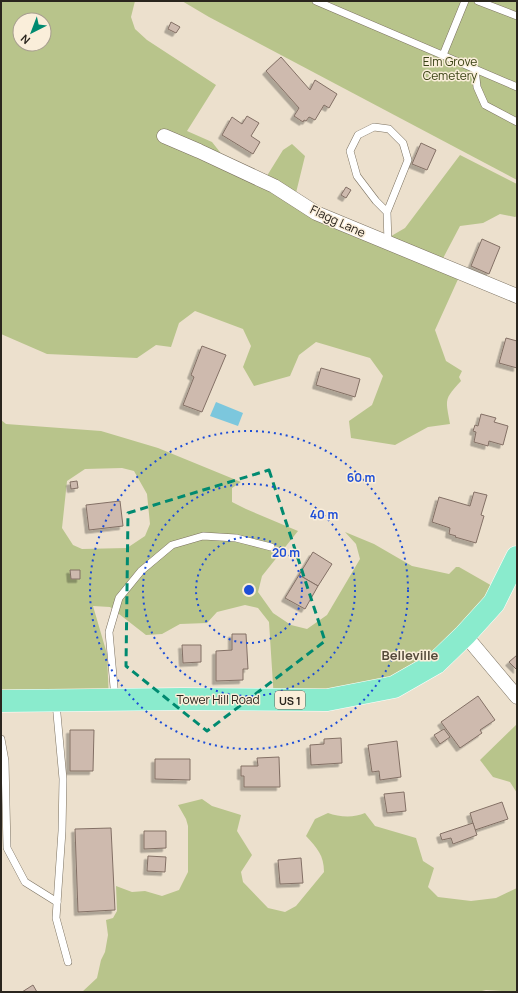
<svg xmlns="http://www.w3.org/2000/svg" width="518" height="993" font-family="Manrope,sans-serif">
	<defs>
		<filter id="shadow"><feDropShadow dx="-3.5" dy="3.5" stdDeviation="0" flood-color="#0004"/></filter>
	</defs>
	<rect width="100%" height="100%" fill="#ece0cd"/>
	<g fill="#b8c48b" fill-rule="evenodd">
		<path d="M1 1H135L131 17 135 29 147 40 216 85 187 131 212 142 231 166 265 179 283 150 292 144 305 156 294 201 381 242 405 228 460 155 517 184V216L515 217 500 214 483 223 460 226 440 264 459 277 435 330 446 361 462 371 459 377 461 381C443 400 446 400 450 424L428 427 395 445 351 438 349 421 372 405 383 376 370 358 316 342 299 355 290 376 254 386 243 367 251 346 243 329 195 311 179 323 171 347 156 345 137 358 47 354 1 334ZM20 20H44V44H20Z"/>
		<path d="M182 1H517V180L209 17Z"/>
		<path d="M1 420 6 424 101 431 158 448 241 482 232 488V502L246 509 298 531 262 576 258 592 273 613 291 625 307 629 327 615 360 559 356 544 345 532 374 544 412 566 449 574 456 567H459L501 591 394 688 274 700 269 622 258 608 245 605 217 612 207 623 180 624 162 634 146 635 110 607 93 606 107 654 109 701 1 702ZM122 468 134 471 147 494 150 524 145 536 127 548 82 549 73 545 62 528 67 481 85 469Z"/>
		<path d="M517 724V793L510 782 493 777 480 760Z"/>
		<path d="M202 799 212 806 241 815 237 831 252 855 241 872 243 882 268 908 285 912 296 906 324 872C324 855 317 848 306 836L315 819 328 813C339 817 354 818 365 813L375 826 416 838 423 861 434 868 428 887 438 897 471 901 496 898 517 888V992L486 990 478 992H82L97 978 101 960 105 952 108 935 106 920 113 918 117 911 116 886 132 892 145 891 162 896 179 890 188 872V826L186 819 178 805Z"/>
	</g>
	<path fill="#7cc7dd" d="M216 402 243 413 238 426 210 416Z"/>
	<g fill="#cebaae" stroke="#837065" filter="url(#shadow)">
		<path d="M171 22 180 27 176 33 168 29Z"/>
		<path d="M281 57 310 90 315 80 337 94 329 108 324 105 315 120 309 117 306 121 304 120 303 122 294 116 299 108 266 71Z"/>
		<path d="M247 116 259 123 251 136 260 142 253 154 222 135 232 117 242 124Z"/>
		<path d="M421 143 436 150 427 170 412 164Z"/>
		<path d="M346 187 351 190 346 198 341 195Z"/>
		<path d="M482 239 500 247 489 274 471 266Z"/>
		<path d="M506 338 517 341V368L499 363Z"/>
		<path d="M202 346 226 355 202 412 183 405 194 377 191 375Z"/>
		<path d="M321 368 360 379 355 397 316 385Z"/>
		<path d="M481 414 496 418 494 422 508 426 503 445 489 441 488 446 474 442 476 432 473 431 475 425 478 426Z"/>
		<path d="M77 481 78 488 71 489 70 482Z"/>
		<path d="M474 492 487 495 481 515 484 516 476 543 455 537 456 536 449 534 450 528 432 522 439 497 470 506Z"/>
		<path d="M120 501 123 526 89 530 86 505Z"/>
		<path d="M313 552 332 564 318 586 299 575Z"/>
		<path d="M70 570H80V579H71Z"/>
		<path d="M299 575 318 586 305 609 285 598Z"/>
		<path d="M232 634H246L248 669H243V680L216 681V651L232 650Z"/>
		<path d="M182 645H201V662L183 663Z"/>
		<path d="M517 655V670L509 662Z"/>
		<path d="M478 696 495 720 480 730 482 733 460 748 441 722Z"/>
		<path d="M444 729 450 737 440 744 434 735Z"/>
		<path d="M70 730H94L93 771H70Z"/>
		<path d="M341 738 342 763 311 765 310 745 324 744V739Z"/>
		<path d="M397 741 401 777 380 780 379 771 372 772 368 745Z"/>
		<path d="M279 757 280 787H244V776H241V766H258L257 758Z"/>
		<path d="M155 759H190V780L155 779Z"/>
		<path d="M404 792 406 811 387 813 384 794Z"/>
		<path d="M502 802 508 819 475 830 470 813Z"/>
		<path d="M473 823 477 835 453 844 451 838 442 840 440 834Z"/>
		<path d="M111 828 115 910 78 912 75 829Z"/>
		<path d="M144 831H166V848L144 849Z"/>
		<path d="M148 856 166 857 165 872 147 871Z"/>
		<path d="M301 858 303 883 280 884 278 860Z"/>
		<path d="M33 985 37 992H22Z"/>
	</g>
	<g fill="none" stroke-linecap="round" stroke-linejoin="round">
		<defs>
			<g id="service">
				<path d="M316 1 517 87"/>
				<path d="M478 1 517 16"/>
				<path d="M443 55 465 1"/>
				<path d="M475 69 477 87 485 105 517 122"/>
				<path d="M387 212 376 201 357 176 350 151 358 135 374 127 389 129 403 143 408 160 387 212 388 243"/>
				<path d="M115 698 109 632 119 598 141 571 172 545 203 536 236 538 271 547"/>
				<path d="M56 703 63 779 62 831 56 918 68 962"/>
				<path d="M1 739 5 761 7 848 25 882 57 902"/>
			</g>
			<g id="minor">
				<path d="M164 136 199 151 274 186 316 213 517 296"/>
				<path d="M465 635 517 697"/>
			</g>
			<path id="primary" d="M1 701 182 699 327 700 394 687 436 663 465 635 494 603 517 557"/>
		</defs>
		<use href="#service" stroke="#7b7160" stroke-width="8"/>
		<use href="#minor" stroke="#7b7160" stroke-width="15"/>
		<use href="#primary" stroke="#fff" stroke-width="23"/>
		<use href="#service" stroke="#fff" stroke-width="7"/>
		<use href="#minor" stroke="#fff" stroke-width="14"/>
		<use href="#primary" stroke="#8aebcd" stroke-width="22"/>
	</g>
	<path fill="none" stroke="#008a70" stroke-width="3" stroke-dasharray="8 5" stroke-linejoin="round" d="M269 470 325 641 207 731 126 666 128 513Z"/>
	<g fill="none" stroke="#1d4ed8" stroke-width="2" stroke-dasharray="2 4">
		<circle cx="249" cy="590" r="53"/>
		<circle cx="249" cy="590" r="106"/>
		<circle cx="249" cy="590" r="159"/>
	</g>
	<g text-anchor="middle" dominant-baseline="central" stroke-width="3" stroke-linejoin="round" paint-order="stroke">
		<rect fill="#faeeda" stroke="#686156" stroke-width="1" x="275" y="691" width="30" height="18" rx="3"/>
		<g font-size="11" font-weight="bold" fill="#2a251e">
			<text x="290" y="700">US 1</text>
		</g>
		<g font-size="12" fill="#394114" stroke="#faeeda">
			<text x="450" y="61">Elm Grove<tspan x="450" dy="14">Cemetery</tspan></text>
		</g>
		<g font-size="12" fill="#2a251e" stroke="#faeeda">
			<text transform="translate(338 221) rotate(25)">Flagg Lane</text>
			<text x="218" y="699">Tower Hill Road</text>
		</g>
		<g font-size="13" font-weight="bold" fill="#544a3a" stroke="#faeeda">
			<text x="410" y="655">Belleville</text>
		</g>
	</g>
	<circle cx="249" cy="590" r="6" fill="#1d4ed8" stroke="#faeeda" stroke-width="2"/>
	<g font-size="12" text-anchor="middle" font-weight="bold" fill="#1d4ed8" stroke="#faeeda" stroke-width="3" stroke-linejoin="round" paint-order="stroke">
		<text x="361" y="482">60 m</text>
		<text x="324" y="519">40 m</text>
		<text x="286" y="557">20 m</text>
	</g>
	<rect width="518" height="993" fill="none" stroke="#2a251e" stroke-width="4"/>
	<g transform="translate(32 32) rotate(222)"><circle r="19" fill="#faeeda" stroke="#a79e8f"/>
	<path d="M0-3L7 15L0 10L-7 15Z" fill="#008a70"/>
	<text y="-6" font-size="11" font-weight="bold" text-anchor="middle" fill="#2a251e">N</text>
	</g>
</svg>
